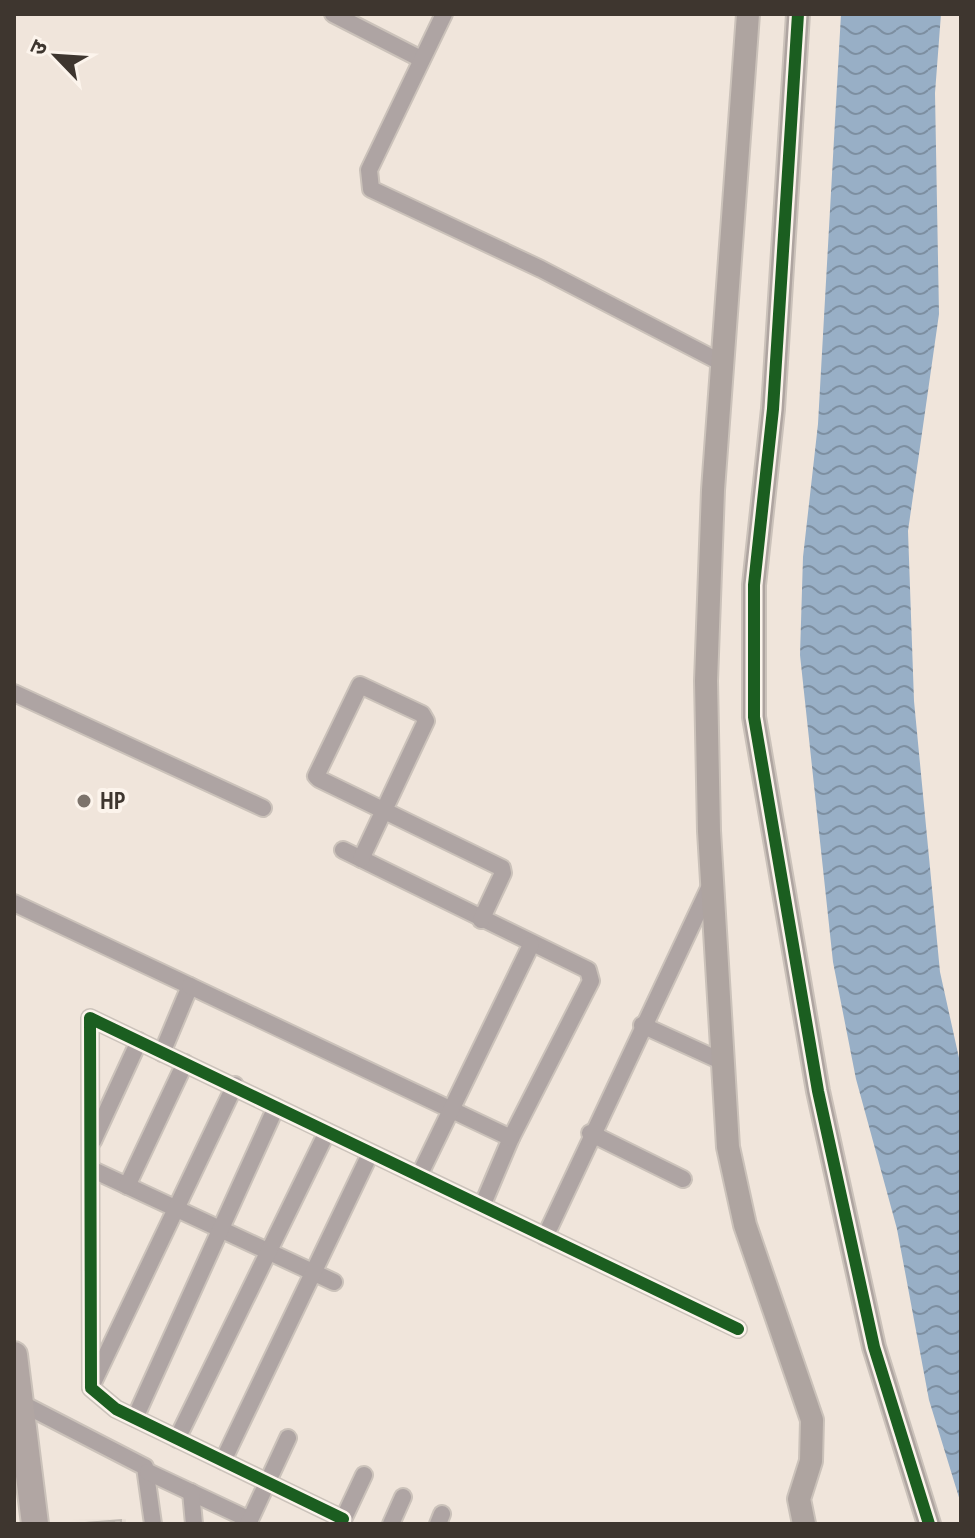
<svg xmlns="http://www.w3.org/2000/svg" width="975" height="1538" font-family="'Sofia Sans Condensed','Noto Sans Devanagari',sans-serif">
	<defs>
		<pattern id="water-waves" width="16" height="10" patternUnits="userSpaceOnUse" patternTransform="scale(2)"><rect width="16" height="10" fill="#98afc6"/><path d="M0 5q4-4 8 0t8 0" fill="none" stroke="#7d8fa1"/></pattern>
		<pattern id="building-cross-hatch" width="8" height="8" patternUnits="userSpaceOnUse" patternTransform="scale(2)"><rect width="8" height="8" fill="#d4cbc3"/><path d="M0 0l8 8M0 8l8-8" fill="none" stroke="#b7afa8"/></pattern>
		<filter id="shadow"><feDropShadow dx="4.5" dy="4.5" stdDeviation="4" flood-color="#0004"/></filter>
	</defs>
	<rect width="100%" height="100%" fill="#f0e5db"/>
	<path fill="url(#water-waves)" d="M841 14H941L935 93 939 314 908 531 914 701 940 972 961 1067V1504L929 1400 897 1229 856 1079 833 962 800 655 803 557 818 424Z"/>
	<path fill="url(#building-cross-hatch)" stroke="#c0b8b0" stroke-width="2" filter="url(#shadow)" d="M121 1520V1524H72Z"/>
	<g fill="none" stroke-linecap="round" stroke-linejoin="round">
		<defs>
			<g id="street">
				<path d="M333 14 421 59"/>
				<path d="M444 14 369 170 371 189 541 269 722 363"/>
				<path d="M14 693 263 808"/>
				<path d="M343 850 588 970 591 981 511 1138 483 1204"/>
				<path d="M361 859C383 813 404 767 426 721L422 714 360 685 316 776 319 779 502 868 503 873 481 920"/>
				<path d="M14 903 190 986 162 1053"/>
				<path d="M190 986 511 1138"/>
				<path d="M642 1025 723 1062"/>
				<path d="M590 1133 683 1179"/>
				<path d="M93 1141 139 1041"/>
				<path d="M91 1169 334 1282"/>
				<path d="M419 1176 531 945"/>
				<path d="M127 1186 185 1063"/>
				<path d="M545 1237 711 884"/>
				<path d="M91 1387 235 1085"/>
				<path d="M19 1402 145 1467 153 1524"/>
				<path d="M135 1418 276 1107"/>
				<path d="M177 1439 327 1132"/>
				<path d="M223 1461 370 1154"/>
				<path d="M148 1472 250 1520"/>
				<path d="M191 1492 194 1524"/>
				<path d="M343 1519 116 1409 91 1388 90 1018 738 1329"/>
				<path d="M248 1524 288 1438"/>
				<path d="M341 1524 364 1475"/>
				<path d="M391 1524 403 1497"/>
				<path d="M438 1524 442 1514"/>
			</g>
			<g id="secondary">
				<path d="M748 14 713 490 706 681 709 831 728 1147 745 1225 812 1420 811 1461 799 1499 804 1524"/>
				<path d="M798 14 773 409 754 585V717L818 1091 874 1347 929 1524"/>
			</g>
			<path id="primary" d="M14 1355 35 1524"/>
		</defs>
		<use href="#street" stroke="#cbc2ba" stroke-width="20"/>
		<use href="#secondary" stroke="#cbc2ba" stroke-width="26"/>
		<use href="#primary" stroke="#cbc2ba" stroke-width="30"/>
		<use href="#street" stroke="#aea4a3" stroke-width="16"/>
		<use href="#secondary" stroke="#aea4a0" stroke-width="22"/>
		<use href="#primary" stroke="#b1a6a3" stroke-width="26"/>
		<defs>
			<g id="cycleway">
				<path d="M798 14 773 409 754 585V717L818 1091 874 1347 929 1524"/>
				<path d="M343 1519 116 1409 91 1388 90 1018 738 1329"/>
			</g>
		</defs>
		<use href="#cycleway" stroke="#fcf4ec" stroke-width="17"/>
		<use href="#cycleway" stroke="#1b5e20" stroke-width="12"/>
	</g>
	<circle fill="#7c736b" stroke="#fcf4ec" stroke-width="3" cx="84" cy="801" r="8"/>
	<g text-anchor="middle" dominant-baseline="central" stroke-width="8" stroke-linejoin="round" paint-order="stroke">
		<g font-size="26" font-weight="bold" fill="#3e362f" stroke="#fcf4ec" text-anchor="start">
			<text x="100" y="801">HP</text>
		</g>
	</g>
	<rect width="975" height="1538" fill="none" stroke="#3e362f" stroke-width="32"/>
	<g transform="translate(56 56) rotate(295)" stroke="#fcf4ec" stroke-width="6" paint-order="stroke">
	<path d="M0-6L14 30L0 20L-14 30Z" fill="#3e362f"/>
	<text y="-12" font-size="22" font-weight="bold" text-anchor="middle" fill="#3e362f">उ</text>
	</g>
</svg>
